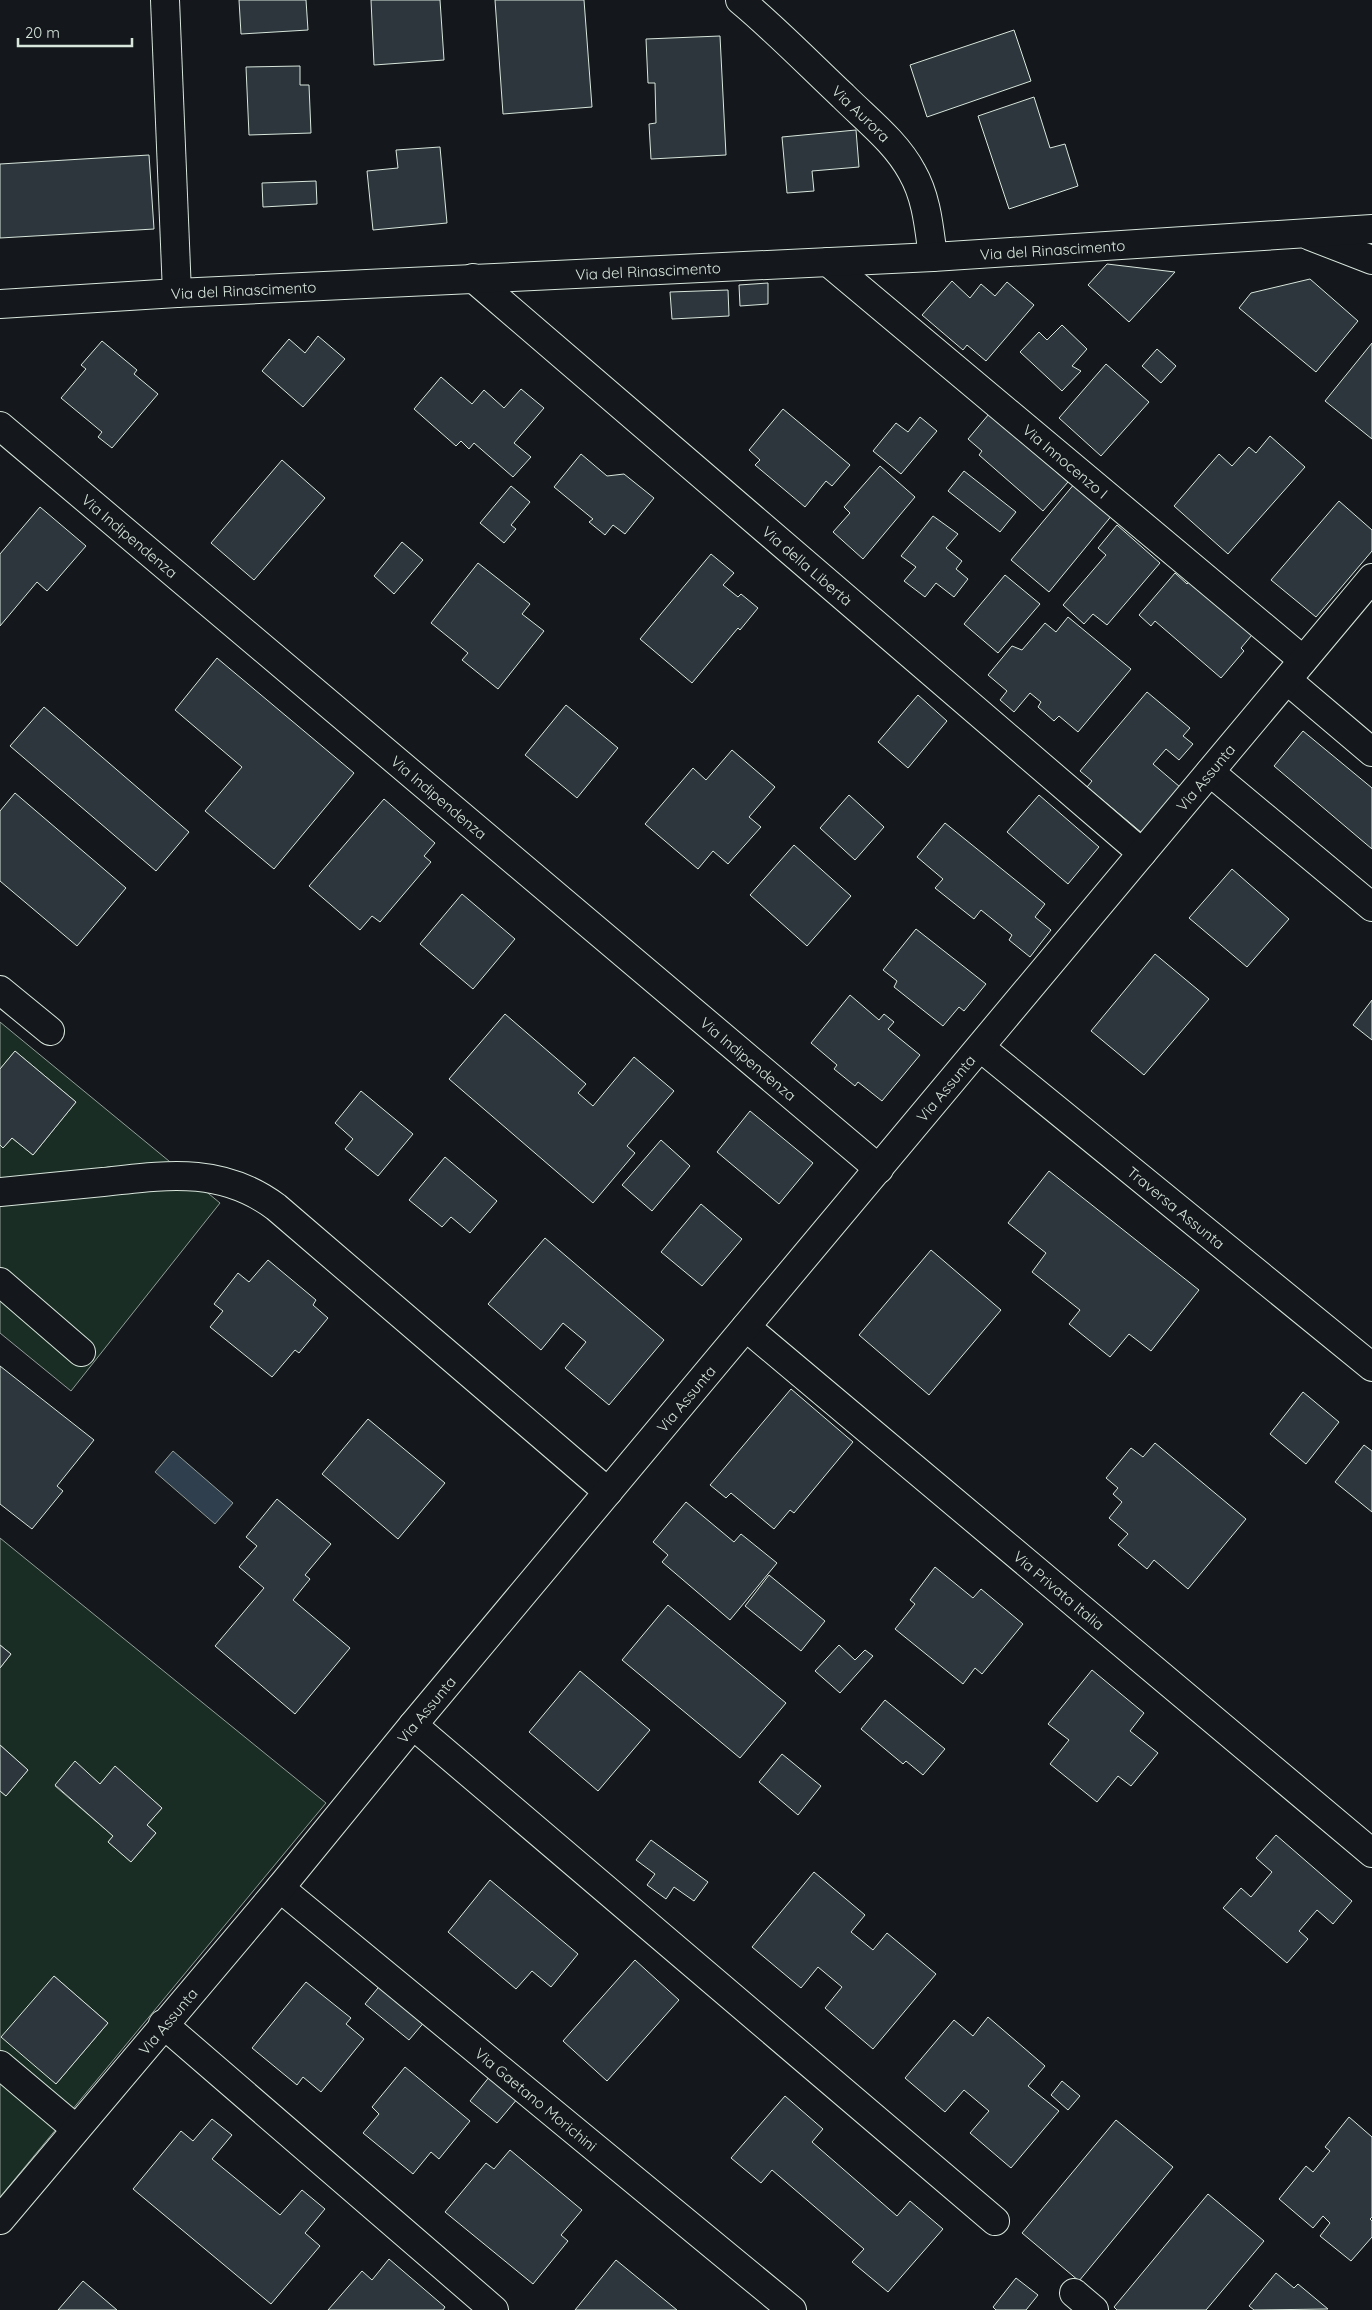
<svg xmlns="http://www.w3.org/2000/svg" width="1372" height="2310" font-family="Quicksand,sans-serif">
	<rect width="100%" height="100%" fill="#14181c"/>
	<g fill="#1a2d24" stroke="#939e99" fill-rule="evenodd">
		<path d="M0 1022 220 1203 71 1391 0 1333V1145L3 1148 12 1138 33 1155 76 1102 15 1051 0 1069Z"/>
		<path d="M0 1538 326 1803 0 2197V1791L6 1796 28 1770 0 1745V1668L11 1654 0 1645ZM75 1762 100 1784 115 1767 162 1808 147 1825 156 1833 131 1862 108 1842 113 1836 55 1786ZM54 1976 108 2023 56 2084Z"/>
	</g>
	<path fill="#2f3f4d" stroke="#939e99" d="M173 1451 233 1503 215 1524 155 1472Z"/>
	<g fill="#2c363c" stroke="#d8e6dc">
		<path d="M239 0H306L308 30 241 34Z"/>
		<path d="M371 0H440L444 60 374 65Z"/>
		<path d="M495 0H584L592 107 503 114Z"/>
		<path d="M1014 30 1031 81 927 117 910 65Z"/>
		<path d="M720 36 726 155 651 159 649 124 656 123 655 83H648L646 39Z"/>
		<path d="M300 66V85H309L311 133 249 135 246 67Z"/>
		<path d="M1034 97 1050 148 1065 144 1078 186 1009 209 978 116Z"/>
		<path d="M856 130 859 167 812 171 814 191 787 193 782 137Z"/>
		<path d="M440 147 447 223 373 230 367 171 398 168 396 150Z"/>
		<path d="M149 155 154 229 0 238V164Z"/>
		<path d="M316 181 317 204 263 207 262 183Z"/>
		<path d="M1107 264 1175 272 1129 322 1088 285Z"/>
		<path d="M1310 279 1358 321 1316 372 1239 308 1251 293Z"/>
		<path d="M952 281 970 298 981 284 995 296 1007 282 1034 305 986 361 967 345 963 350 922 315Z"/>
		<path d="M768 283V304L740 306 739 285Z"/>
		<path d="M728 290 729 316 672 319 670 292Z"/>
		<path d="M1062 325 1087 349 1072 366 1081 371 1062 391 1020 352 1039 332 1047 340Z"/>
		<path d="M318 336 345 359 303 407 262 371 289 339 305 353Z"/>
		<path d="M102 341 137 370 134 374 158 394 112 448 98 437 102 432 61 398 86 369 81 365Z"/>
		<path d="M1372 343V439L1325 401Z"/>
		<path d="M1157 349 1176 366 1161 383 1142 366Z"/>
		<path d="M1106 364 1149 402 1101 456 1059 418Z"/>
		<path d="M441 377 472 404 484 390 504 408 521 389 544 408 514 443 531 457 513 477 474 443 469 449 461 441 456 446 414 409Z"/>
		<path d="M783 409 850 465 832 486 826 481 805 507 755 465 760 460 749 450Z"/>
		<path d="M989 414 1068 482 1043 511 979 455 982 451 968 439Z"/>
		<path d="M920 417 937 431 901 474 873 451 896 423 908 432Z"/>
		<path d="M1270 436 1305 467 1228 554 1174 506 1219 454 1232 466 1249 447 1256 453Z"/>
		<path d="M581 454 607 476 624 474 654 498 625 534 613 525 605 535 589 522 593 519 554 487Z"/>
		<path d="M282 460 325 498 254 580 211 543Z"/>
		<path d="M880 466 915 497 863 559 833 532 850 513 844 507Z"/>
		<path d="M964 471 1016 512 1000 532 948 491Z"/>
		<path d="M1075 483 1113 514 1049 592 1011 560Z"/>
		<path d="M511 486 530 502 511 525 516 529 504 543 480 523Z"/>
		<path d="M1339 501 1372 530V551L1316 617 1271 580Z"/>
		<path d="M40 507 86 546 47 591 37 582 0 626V554Z"/>
		<path d="M933 516 958 534 946 548 962 561 956 569 968 579 954 597 936 583 925 597 904 581 916 567 901 556Z"/>
		<path d="M1117 525 1160 563 1107 625 1093 614 1084 624 1063 605 1106 555 1098 548Z"/>
		<path d="M402 542 423 560 394 594 374 576Z"/>
		<path d="M711 554 734 573 723 585 738 597 741 594 758 608 740 630 738 628 692 683 640 639Z"/>
		<path d="M478 563 530 604 522 614 544 631 498 689 462 660 468 653 431 623Z"/>
		<path d="M1175 573 1187 584 1194 576 1257 629 1241 648 1244 651 1221 678 1155 621 1151 626 1139 615Z"/>
		<path d="M1005 575 1040 604 998 653 964 624Z"/>
		<path d="M1068 617 1131 669 1078 732 1059 716 1054 721 1038 707 1041 702 1030 693 1014 712 1000 700 1007 691 988 675 1012 646 1022 650 1045 623 1056 632Z"/>
		<path d="M217 658 354 773 274 869 205 811 242 767 175 710Z"/>
		<path d="M1147 692 1190 728 1183 736 1193 744 1179 760 1166 749 1153 764 1180 787 1142 833 1087 787 1092 781 1080 771Z"/>
		<path d="M918 695 947 721 908 768 878 742Z"/>
		<path d="M566 705 618 748 577 798 525 755Z"/>
		<path d="M44 707 189 832 156 871 10 746Z"/>
		<path d="M1303 731 1372 788V849L1274 766Z"/>
		<path d="M732 750 775 787 749 817 761 827 728 864 713 851 698 869 645 824 693 768 706 780Z"/>
		<path d="M15 793 126 888 77 946 0 881V811Z"/>
		<path d="M849 795 884 827 855 860 820 828Z"/>
		<path d="M1039 795 1099 847 1068 884 1007 832Z"/>
		<path d="M384 799 435 843 424 856 431 862 380 922 372 916 360 930 309 886Z"/>
		<path d="M945 823 1045 904 1035 917 1051 930 1030 957 1009 940 1012 935 981 910 974 919 935 888 943 879 917 857Z"/>
		<path d="M794 845 851 896 807 946 750 895Z"/>
		<path d="M1232 869 1289 919 1247 967 1189 918Z"/>
		<path d="M462 894 515 939 473 989 420 944Z"/>
		<path d="M916 929 986 984 964 1011 959 1007 943 1026 894 987 897 981 883 970Z"/>
		<path d="M1155 954 1209 999 1144 1075 1091 1031Z"/>
		<path d="M850 995 879 1020 884 1014 894 1022 888 1029 920 1055 882 1101 858 1082 855 1086 834 1069 837 1065 811 1043Z"/>
		<path d="M1372 1000V1040L1353 1025Z"/>
		<path d="M505 1014 586 1084 578 1093 593 1106 634 1057 674 1091 627 1146 635 1153 593 1203 449 1079Z"/>
		<path d="M15 1051 76 1102 33 1155 12 1138 3 1148 0 1145V1069Z"/>
		<path d="M361 1091 413 1134 378 1176 345 1149 353 1139 335 1123Z"/>
		<path d="M750 1111 813 1163 779 1204 717 1152Z"/>
		<path d="M661 1140 690 1166 652 1211 622 1185Z"/>
		<path d="M445 1157 497 1201 470 1233 451 1217 442 1227 409 1200Z"/>
		<path d="M1049 1171 1199 1290 1151 1351 1129 1334 1110 1357 1069 1324 1080 1310 1032 1272 1046 1253 1008 1223Z"/>
		<path d="M701 1204 742 1239 702 1286 661 1252Z"/>
		<path d="M545 1238 664 1340 609 1405 565 1368 586 1342 563 1323 541 1350 488 1304Z"/>
		<path d="M931 1250 1001 1310 929 1395 859 1335Z"/>
		<path d="M268 1260 316 1300 313 1305 328 1318 299 1353 295 1350 272 1377 210 1327 223 1311 214 1304 238 1273 249 1282Z"/>
		<path d="M0 1366 94 1440 57 1486 63 1491 32 1529 0 1504Z"/>
		<path d="M791 1389 853 1442 794 1513 790 1510 774 1529 731 1493 726 1498 710 1485Z"/>
		<path d="M1303 1392 1339 1422 1306 1464 1270 1434Z"/>
		<path d="M368 1419 445 1483 398 1539 322 1474Z"/>
		<path d="M1155 1443 1246 1519 1188 1589 1154 1560 1147 1569 1118 1545 1128 1534 1109 1518 1122 1502 1113 1494 1118 1488 1106 1478 1131 1448 1143 1457Z"/>
		<path d="M1364 1445 1372 1451V1512L1335 1482Z"/>
		<path d="M277 1499 331 1544 305 1575 310 1579 293 1600 350 1648 295 1714 215 1646 264 1588 239 1567 257 1546 246 1537Z"/>
		<path d="M686 1502 734 1542 741 1534 777 1563 730 1620 662 1562 668 1555 653 1542Z"/>
		<path d="M935 1567 973 1598 981 1589 1023 1624 982 1674 975 1668 963 1684 895 1629 915 1604 910 1600Z"/>
		<path d="M769 1575 825 1621 801 1651 745 1606Z"/>
		<path d="M668 1605 786 1703 740 1758 622 1660Z"/>
		<path d="M0 1645 11 1654 0 1668Z"/>
		<path d="M839 1645 855 1660 865 1650 873 1656 840 1693 815 1671Z"/>
		<path d="M1092 1670 1144 1713 1130 1731 1158 1753 1131 1786 1118 1776 1097 1802 1050 1764 1069 1740 1048 1724Z"/>
		<path d="M580 1671 650 1730 598 1791 529 1732Z"/>
		<path d="M885 1700 945 1749 923 1775 906 1761 903 1764 861 1729Z"/>
		<path d="M0 1745 28 1770 6 1796 0 1791Z"/>
		<path d="M782 1754 821 1786 798 1815 759 1782Z"/>
		<path d="M75 1761 100 1784 115 1766 162 1808 147 1825 156 1833 131 1862 108 1842 113 1836 55 1785Z"/>
		<path d="M1276 1835 1352 1901 1333 1924 1317 1910 1299 1931 1308 1939 1287 1963 1223 1908 1241 1888 1251 1897 1272 1872 1256 1858Z"/>
		<path d="M651 1840 708 1882 694 1901 674 1887 666 1899 647 1885 655 1874 636 1860Z"/>
		<path d="M814 1872 865 1915 851 1932 873 1950 887 1933 936 1974 873 2049 825 2008 842 1987 818 1967 801 1988 752 1947Z"/>
		<path d="M490 1880 578 1954 551 1987 532 1971 516 1989 448 1932Z"/>
		<path d="M635 1960 679 2000 607 2081 563 2041Z"/>
		<path d="M54 1976 108 2023 56 2084 1 2037Z"/>
		<path d="M306 1982 351 2018 346 2024 364 2039 321 2092 303 2077 297 2085 252 2048Z"/>
		<path d="M382 1983 426 2020 409 2040 365 2004Z"/>
		<path d="M988 2017 1045 2066 1028 2086 1059 2111 1011 2168 970 2133 989 2111 964 2090 945 2112 905 2078 954 2020 973 2036Z"/>
		<path d="M405 2067 470 2121 439 2159 431 2152 413 2174 363 2133 379 2114 372 2107Z"/>
		<path d="M490 2076 518 2098 497 2123 470 2101Z"/>
		<path d="M1062 2081 1080 2096 1068 2110 1051 2095Z"/>
		<path d="M785 2096 823 2129 812 2142 897 2216 910 2201 943 2229 888 2292 852 2262 864 2249 772 2170 761 2183 731 2158Z"/>
		<path d="M1349 2117 1372 2137V2217L1370 2219 1372 2221V2237L1351 2261 1320 2236 1330 2223 1323 2216 1313 2228 1279 2199 1306 2166 1313 2172 1330 2151 1325 2147Z"/>
		<path d="M212 2119 232 2135 212 2159 280 2215 302 2190 325 2209 305 2233 320 2246 271 2304 133 2189 181 2131 193 2141Z"/>
		<path d="M1116 2120 1173 2167 1079 2281 1022 2233Z"/>
		<path d="M510 2150 582 2210 561 2235 568 2241 533 2284 445 2212 486 2163 494 2169Z"/>
		<path d="M1208 2194 1264 2241 1206 2310H1117L1114 2307Z"/>
		<path d="M389 2259 445 2307 443 2310H328L362 2271 372 2280Z"/>
		<path d="M616 2260 677 2310H575Z"/>
		<path d="M1276 2273 1294 2288 1298 2284 1328 2309 1254 2310 1249 2306Z"/>
		<path d="M1016 2278 1038 2295 1026 2310H996L993 2307Z"/>
		<path d="M83 2281 117 2310H58Z"/>
	</g>
	<g fill="none" stroke-linecap="round" stroke-linejoin="round">
		<defs>
			<g id="street">
				<path d="M165 0 177 293"/>
				<path id="s1" d="M740 0C776 30 809 64 843 96 867 120 896 142 912 172 927 198 929 228 933 257"/>
				<path id="s2" d="M828 262 1303 660"/>
				<path id="s3" d="M473 278 1142 853"/>
				<path id="s4" d="M0 426 879 1169"/>
				<path d="M1287 680 1372 752"/>
				<path d="M1210 772 1372 907"/>
				<path d="M0 990 50 1031"/>
				<path id="s5" d="M981 1048 1372 1367"/>
				<path d="M0 1192C34 1189 69 1185 103 1182 166 1175 221 1166 276 1207L608 1492"/>
				<path d="M0 1282 81 1352"/>
				<path id="s6" d="M746 1327 1372 1853"/>
				<path d="M413 1725 995 2221"/>
				<path id="s7" d="M280 1888 792 2310"/>
				<path d="M163 2024 494 2310"/>
				<path d="M0 2065 76 2129"/>
				<path id="s8" d="M0 2220 280 1888 413 1725 1372 578"/>
				<path d="M1074 2293 1094 2310"/>
			</g>
			<g id="secondary">
				<path d="M1310 236 1372 260"/>
				<path id="s9" d="M0 304 177 293 933 257 1372 229"/>
			</g>
		</defs>
		<use href="#street" stroke="#d8e6dc" stroke-width="30"/>
		<use href="#secondary" stroke="#d8e6dc" stroke-width="30"/>
		<use href="#street" stroke="#14181c" stroke-width="28"/>
		<use href="#secondary" stroke="#14181c" stroke-width="28"/>
	</g>
	<g text-anchor="middle" dominant-baseline="central" stroke-width="4" stroke-linejoin="round" paint-order="stroke">
		<g font-size="15" fill="#d8e6dc" stroke="#14181c">
			<text stroke="none"><textPath href="#s1" startOffset="166">Via Aurora</textPath></text>
			<text stroke="none"><textPath href="#s9" startOffset="1054">Via del Rinascimento</textPath></text>
			<text stroke="none"><textPath href="#s9" startOffset="649">Via del Rinascimento</textPath></text>
			<text stroke="none"><textPath href="#s9" startOffset="244">Via del Rinascimento</textPath></text>
			<text stroke="none"><textPath href="#s2" startOffset="310">Via Innocenzo I</textPath></text>
			<text stroke="none"><textPath href="#s4" startOffset="170">Via Indipendenza</textPath></text>
			<text stroke="none"><textPath href="#s3" startOffset="441">Via della Libertà</textPath></text>
			<text stroke="none"><textPath href="#s8" startOffset="1880">Via Assunta</textPath></text>
			<text stroke="none"><textPath href="#s4" startOffset="575">Via Indipendenza</textPath></text>
			<text stroke="none"><textPath href="#s4" startOffset="980">Via Indipendenza</textPath></text>
			<text stroke="none"><textPath href="#s8" startOffset="1475">Via Assunta</textPath></text>
			<text stroke="none"><textPath href="#s5" startOffset="252">Traversa Assunta</textPath></text>
			<text stroke="none"><textPath href="#s8" startOffset="1070">Via Assunta</textPath></text>
			<text stroke="none"><textPath href="#s6" startOffset="409">Via Privata Italia</textPath></text>
			<text stroke="none"><textPath href="#s8" startOffset="665">Via Assunta</textPath></text>
			<text stroke="none"><textPath href="#s8" startOffset="260">Via Assunta</textPath></text>
			<text stroke="none"><textPath href="#s7" startOffset="332">Via Gaetano Morichini</textPath></text>
		</g>
	</g>
	<path d="M18 38v8h114v-8" fill="none" stroke="#d8e6dc" stroke-width="2.5"/>
	<text x="25" y="38" font-size="15" fill="#d8e6dc" stroke="#14181c" stroke-width="4" paint-order="stroke">20 m</text>
</svg>
